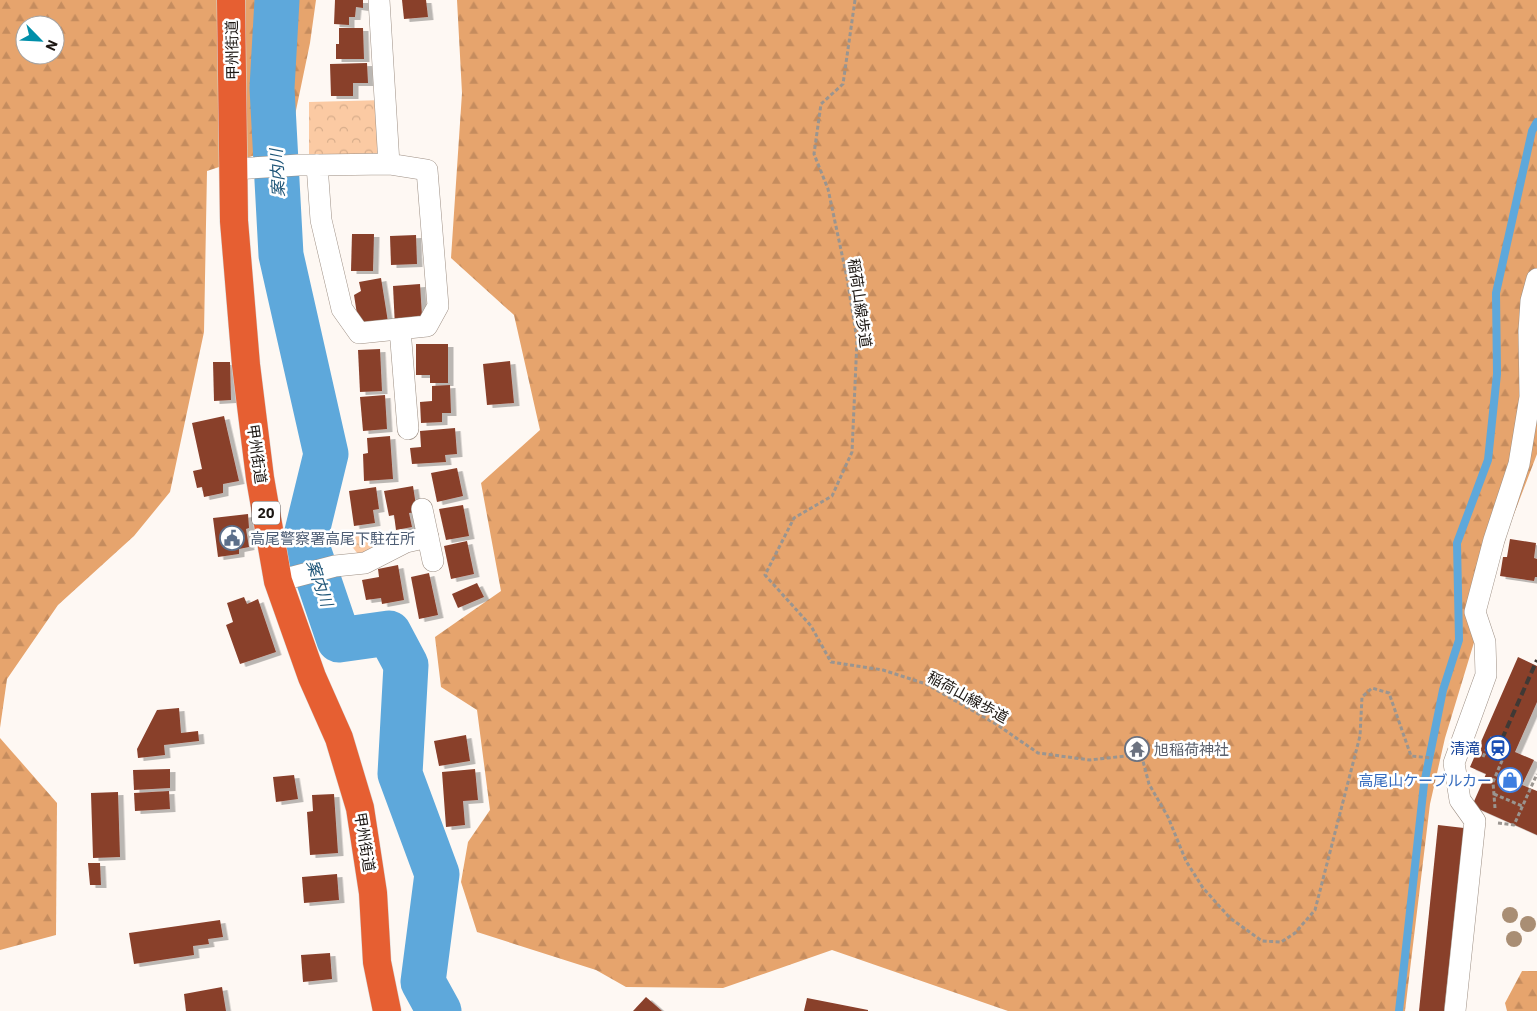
<svg xmlns="http://www.w3.org/2000/svg" width="1537" height="1011" font-family="'IBM Plex Sans','Noto Sans JP',sans-serif">
	<defs>
		<pattern id="forest-firs" width="22" height="20" patternUnits="userSpaceOnUse" patternTransform="scale(1.25)"><rect width="22" height="20" fill="#e6a46d"/><path d="M5 1l3.5 6h-7zM16 11l3.5 6h-7z" fill="#c58c5e"/></pattern>
		<pattern id="park-crowns" width="20" height="18" patternUnits="userSpaceOnUse" patternTransform="scale(1.25)"><rect width="20" height="18" fill="#fbcaa3"/><path d="M2 6a3 3 0 1 1 6 0M12 15a3 3 0 1 1 6 0" fill="none" stroke="#d7ad8b"/></pattern>
		<filter id="shadow"><feDropShadow dx="5.5" dy="3" stdDeviation="0" flood-color="#0004"/></filter>
	</defs>
	<rect width="100%" height="100%" fill="#fef8f3"/>
	<g fill="url(#forest-firs)" fill-rule="evenodd">
		<path d="M0 0H316L310 43 289 144 207 171 204 332 170 492 134 536 58 605 7 679 0 728ZM25 25H55V55H25Z"/>
		<path d="M457 0H1537V454L1509 527 1445 738 1430 804 1405 1011H1008L832 950 723 988 626 987 596 970 477 932 461 882 468 842 490 810 477 710 441 687 435 637 501 591 481 483 540 430 514 315 451 258 462 93Z"/>
		<path d="M0 738 57 803 56 935 0 950Z"/>
		<path d="M1522 971H1537V1011H1507L1505 1003Z"/>
	</g>
	<g fill="url(#park-crowns)">
		<path d="M385 100 389 164 339 165 337 154 309 155V102Z"/>
		<path d="M378 532 384 553 365 563 350 544 357 534Z"/>
	</g>
	<g fill="none" stroke-linecap="round" stroke-linejoin="round">
		<path stroke="#5ea8db" stroke-width="8" d="M1399 1011 1424 784 1443 690 1459 640 1457 543 1488 460 1497 374 1496 293 1532 131 1537 122"/>
		<path stroke="#5ea8db" stroke-width="45" d="M277 0 272 88 281 255 326 454 305 540 339 640 389 633 406 665 400 774 437 874 423 982 439 1011"/>
	</g>
	<g fill="#893f2b" filter="url(#shadow)">
		<path d="M335 0H363V8L356 7 355 17H349V25L334 24Z"/>
		<path d="M402 0H426L428 17 404 19Z"/>
		<path d="M339 28H363L364 59H336V44H339Z"/>
		<path d="M367 63 368 83H353V96H331L330 64Z"/>
		<path d="M352 234H374L373 271H351Z"/>
		<path d="M416 235 417 264 391 265 390 236Z"/>
		<path d="M381 278 388 322 359 327 354 295 361 291 359 282Z"/>
		<path d="M420 284 422 316 395 327 393 286Z"/>
		<path d="M416 344H448V383H430V375H416Z"/>
		<path d="M380 349 382 391 360 392 358 350Z"/>
		<path d="M510 361 514 403 487 405 483 364Z"/>
		<path d="M213 362H230L231 400 214 401Z"/>
		<path d="M450 385 451 413H442V422L421 423 420 402 432 401V386Z"/>
		<path d="M385 395 387 429 363 431 360 397Z"/>
		<path d="M224 416 239 481 223 484V493L204 497 202 487 197 488 193 471 202 469 192 423Z"/>
		<path d="M455 428 457 454 445 455 446 462 412 464 410 448 421 447 420 431Z"/>
		<path d="M390 436 393 479 364 481 363 454 368 453 367 438Z"/>
		<path d="M457 468 463 496 437 502 431 473Z"/>
		<path d="M413 486 417 512 409 513 412 527 396 530 394 515 389 516 384 491Z"/>
		<path d="M376 487 379 509 373 510 375 523 354 526 349 491Z"/>
		<path d="M463 505 469 536 446 540 439 509Z"/>
		<path d="M248 514 249 528 246 529 249 547 239 549V554L218 557 213 518Z"/>
		<path d="M1510 539 1536 543 1534 558 1537 559V577H1535L1534 581 1500 576 1503 557H1507Z"/>
		<path d="M467 541 474 574 451 579 444 546Z"/>
		<path d="M398 565 404 600 382 604 381 598 366 600 362 580 379 577 378 569Z"/>
		<path d="M429 573 438 615 419 619 411 577Z"/>
		<path d="M477 583 484 597 458 608 452 594Z"/>
		<path d="M244 597 247 604 258 599 276 652 240 664 226 625 233 622 227 603Z"/>
		<path d="M1518 657 1537 666V702L1515 752 1534 760 1522 785 1537 791V835L1472 806 1486 774 1470 767Z"/>
		<path d="M179 708 181 733 198 731 199 741 164 745 165 755 138 758 137 749 157 710Z"/>
		<path d="M466 735 470 761 439 766 434 741Z"/>
		<path d="M170 769V788L134 790 133 770Z"/>
		<path d="M475 769 478 800 463 801 465 825 446 827 442 772Z"/>
		<path d="M294 775 298 799 276 802 273 777Z"/>
		<path d="M169 791 170 809 135 811 134 793Z"/>
		<path d="M118 792 120 857 93 858 91 793Z"/>
		<path d="M334 794 338 853 310 855 307 812 313 811 312 795Z"/>
		<path d="M1438 825 1464 828 1444 1011H1419Z"/>
		<path d="M88 863H100L101 885H90Z"/>
		<path d="M337 874 339 900 304 903 302 877Z"/>
		<path d="M220 920 223 937 208 939 209 944 193 946 194 955 134 964 129 933Z"/>
		<path d="M330 953 332 979 303 982 301 955Z"/>
		<path d="M222 987 226 1011H186L184 994Z"/>
		<path d="M646 997 662 1011H633Z"/>
		<path d="M807 998 868 1010V1011H804Z"/>
	</g>
	<g fill="none" stroke-linecap="round" stroke-linejoin="round">
		<defs>
			<g id="street">
				<path d="M379 0 389 164 427 170 438 306 427 326 359 333 342 309 321 220 317 165 389 164"/>
				<path d="M234 169 299 165H317"/>
				<path d="M400 329 408 429"/>
				<path d="M422 509 433 561"/>
				<path d="M278 581 335 566 365 563 406 542 428 537"/>
				<path d="M1455 1011 1475 821 1460 800 1454 763 1486 675 1485 642 1475 612 1494 540 1519 464 1530 397 1529 331 1531 301 1537 279"/>
			</g>
			<path id="highway" d="M231 0 234 221 246 365 260 478 278 581 312 677 339 738 360 808 373 893 377 962 387 1011"/>
		</defs>
		<use href="#street" stroke="#9e9085" stroke-width="22"/>
		<use href="#highway" stroke="#d6d5d5" stroke-width="29"/>
		<g stroke="#9a9590" stroke-width="3" stroke-dasharray="4 2.5" stroke-linecap="butt">
			<path d="M855 0 843 84 821 104 814 154 828 189 847 278 857 340 852 452 832 496 794 518 765 575 811 626 831 662 883 670 926 684 996 724 1038 753 1090 760 1134 755 1143 761 1149 784 1168 817 1186 861 1203 888 1230 918 1262 941 1281 942 1295 933 1315 910 1360 736 1362 697 1372 688 1389 693 1411 756 1432 758"/>
			<path d="M1483 757 1492 737"/>
			<path d="M1494 794 1522 806"/>
			<path d="M1495 808 1493 782 1509 744"/>
			<path d="M1498 823 1514 825 1537 774"/>
		</g>
		<use href="#street" stroke="#fff" stroke-width="21"/>
		<use href="#highway" stroke="#e65f32" stroke-width="28"/>
		<path stroke="#3f3935" stroke-width="4" stroke-dasharray="8 4" stroke-linecap="butt" d="M1502 739 1537 660"/>
	</g>
	<g fill="#a98e74">
		<circle cx="1510" cy="915" r="8"/>
		<circle cx="1528" cy="924" r="8"/>
		<circle cx="1514" cy="939" r="8"/>
	</g>
	<defs>
		<symbol id="civic-ring" viewBox="-11 -11 22 22"><circle r="9.5" fill="#fff" stroke="#5c6f8a" stroke-width="1.5"/><path d="M-.6-6.5H3V-4.5H.6V-3L4-1V1h2V6H-6V1h2V-1L-.6-3ZM-1.2 2.5V6h2.4V2.5Z" fill="#5c6f8a"/></symbol>
		<symbol id="station-ring" viewBox="-11 -11 22 22"><circle r="9.5" fill="#fff" stroke="#1a4fb4" stroke-width="1.5"/><path d="M-3-6H3Q5-6 5-4V2Q5 4 3 4L4.5 6H3L1.5 4h-3L-3 6H-4.5L-3 4Q-5 4-5 2V-4Q-5-6-3-6ZM-3.5-4v3h7v-3ZM-3.5 1v1.5H-2V1ZM2 1v1.5H3.5V1Z" fill="#1a4fb4"/></symbol>
		<symbol id="temple-ring" viewBox="-11 -11 22 22"><circle r="9.5" fill="#fff" stroke="#6b7280" stroke-width="1.5"/><path d="M0-6L5-2H3V0L6.5 2.5H4V6H1.5V3h-3V6H-4V2.5H-6.5L-3 0V-2H-5Z" fill="#6b7280"/></symbol>
		<symbol id="shop-ring" viewBox="-11 -11 22 22"><circle r="9.5" fill="#fff" stroke="#3f7fe0" stroke-width="1.5"/><path d="M-5-2.5h2.3a2.7 3.5 0 0 1 5.4 0H5L5.5 6h-11ZM-1.5-2.5h3a1.5 2.3 0 0 0-3 0Z" fill="#3f7fe0"/></symbol>
	</defs>
	<g fill-rule="evenodd">
		<use href="#civic-ring" x="218" y="524" width="28" height="28"/>
		<use href="#station-ring" x="1484" y="734" width="28" height="28"/>
		<use href="#temple-ring" x="1123" y="735" width="28" height="28"/>
		<use href="#shop-ring" x="1496" y="766" width="28" height="28"/>
	</g>
	<g text-anchor="middle" dominant-baseline="central" stroke-width="5" stroke-linejoin="round" paint-order="stroke">
		<rect fill="#fff" stroke="#605d5a" stroke-width="1" x="252" y="501.5" width="28" height="23" rx="4"/>
		<g font-size="14" font-weight="bold" fill="#1c1713">
			<text x="266" y="513">20</text>
		</g>
		<g font-size="15" fill="#1c1713" stroke="#fff">
			<text transform="translate(232 50) rotate(-91)">甲州街道</text>
			<text transform="translate(860 303) rotate(82)">稲荷山線歩道</text>
			<text transform="translate(257 454) rotate(82)">甲州街道</text>
			<text transform="translate(968 697) rotate(29)">稲荷山線歩道</text>
			<text transform="translate(365 842) rotate(81)">甲州街道</text>
		</g>
		<g font-size="15" fill="#4e5e75" stroke="#fff" text-anchor="start">
			<text x="250" y="538">高尾警察署高尾下駐在所</text>
		</g>
		<g font-size="15" fill="#164399" stroke="#fff" text-anchor="end">
			<text x="1480" y="748">清滝</text>
		</g>
		<g font-size="15" fill="#5b616d" stroke="#fff" text-anchor="start">
			<text x="1154" y="749">旭稲荷神社</text>
		</g>
		<g font-size="15" fill="#366cbe" stroke="#fff" text-anchor="end">
			<text x="1492" y="780">高尾山ケーブルカー</text>
		</g>
		<g font-size="16" font-style="italic" fill="#1e5578" stroke="#fff">
			<text transform="translate(277 173) rotate(-93)">案内川</text>
			<text transform="translate(320 583) rotate(71)">案内川</text>
		</g>
	</g>
	<g transform="translate(40 40) rotate(114)"><circle r="24" fill="#ffffff" stroke="#a4a2a1"/>
	<path d="M0-4L9 19L0 12L-9 19Z" fill="#008faa"/>
	<text y="-8" font-size="14" font-weight="bold" text-anchor="middle" fill="#1c1713">N</text>
	</g>
</svg>
